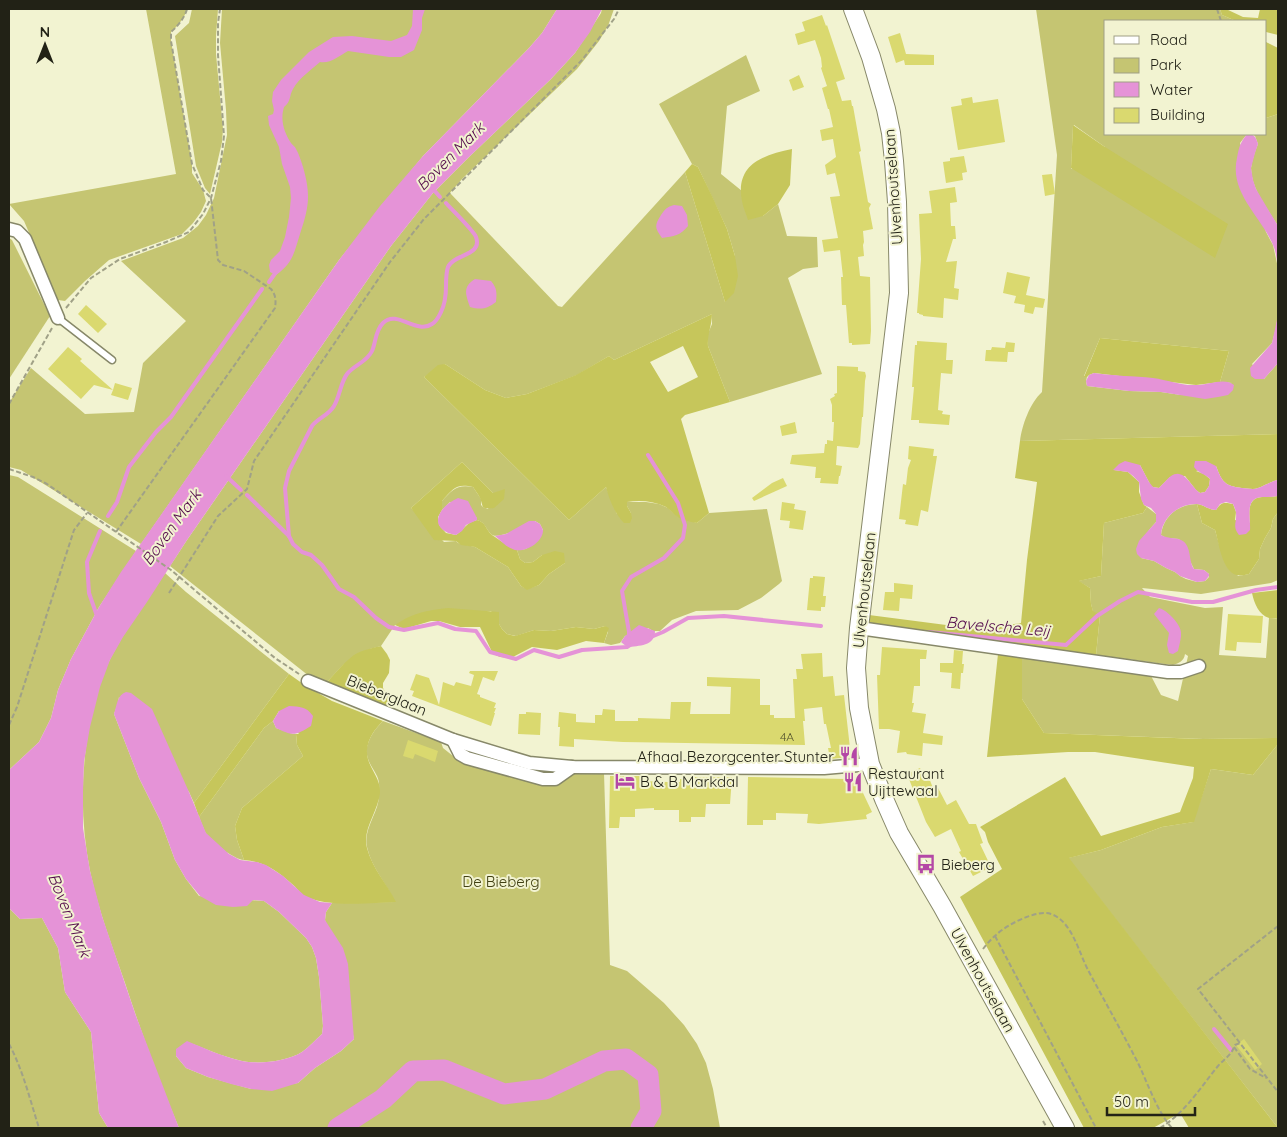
<svg xmlns="http://www.w3.org/2000/svg" width="1287" height="1137" font-family="Quicksand,sans-serif">
	<rect width="100%" height="100%" fill="#f2f3d1"/>
	<g fill="#c5c572" fill-rule="evenodd">
		<path d="M146 9H187C185 17 178 26 171 32V41L192 164V173L203 190 206 201 201 212 193 223 182 234 109 260 85 281 65 301 58 300 24 221 9 204 176 174Z"/>
		<path d="M192 9H218L216 36V54L223 129 222 142 210 194 205 188 196 166 175 36 189 23Z"/>
		<path d="M222 9H557L542 33 529 48 423 156 339 260 141 544 21 470 9 467V403L31 368 85 414 134 412 143 363 186 321 121 261 183 238 198 226 206 215 214 198 227 135 226 110 220 43Z"/>
		<path d="M602 9H614L608 26 599 41 577 69 462 179 450 193 558 306 562 307 685 172 725 302 735 256 727 229 698 167 692 164 659 104 746 55 760 91 727 106 721 174 742 191V200L763 216 778 204 787 236 817 237 818 267 803 269 788 278 822 374 730 402 708 346 707 336 712 324V314L614 360 609 356 577 375 527 394 506 398 485 390 445 364 424 377 569 520 606 487 617 514 631 513 627 506V502H646L659 504 668 508 677 516 697 523 709 513 767 509 782 581 779 584 761 598 738 610 696 611 672 620 660 631H653L648 628 625 636 620 643 611 645 604 643 608 632 605 626 594 629 576 627 551 631 534 630 516 636 507 634 502 629 491 611 395 625 381 646 370 649 343 665 325 684 309 676 170 566 187 540 391 246 433 193 469 157 551 79 575 53 601 13ZM462 462 493 493 488 509 483 507 481 505V499L473 487C457 484 452 490 442 501V510L450 502 477 518V520C486 523 485 528 491 534 497 541 527 525 535 521L540 524 543 530 526 549 517 550 520 559 525 563 533 562 542 555 565 563 549 574 539 585 527 589 521 586 508 567 475 547 458 543 456 541 444 542 411 508Z"/>
		<path d="M1036 9H1220L1222 15 1236 21H1106V134H1247L1240 143 1266 232 1273 245 1278 268V315L1276 328 1272 343 1252 364 1264 379 1278 363V434L1020 441C1022 425 1030 403 1042 392L1057 155ZM1074 125 1105 147 1071 169 1073 126ZM1100 338 1229 351 1220 382 1232 383 1181 395 1161 392 1129 391 1087 386 1086 381 1087 377 1084 376Z"/>
		<path d="M1278 114V226C1268 209 1251 189 1251 168 1252 160 1255 151 1258 144L1255 136 1252 134H1266V118Z"/>
		<path d="M9 238 12 240 50 316 9 379Z"/>
		<path d="M9 475 18 477 136 551 99 607 71 659 58 690 51 718 39 742 9 770Z"/>
		<path d="M1197 504 1202 523 1215 530 1219 544 1238 576 1249 574 1259 559 1260 549 1265 538 1271 528 1273 519 1278 512V580L1271 583 1201 594 1142 588 1150 597 1205 608 1223 607 1219 655 1266 658 1269 618 1278 619V738L1203 739 1044 733 1022 699V657L1150 674 1161 695 1178 701 1188 656 1185 654C1184 661 1179 663 1173 665L1096 655 1100 615 1093 612 1091 604 1090 588 1078 581 1101 576 1104 523 1143 513 1147 507 1156 514V522L1149 530 1141 558 1154 561 1166 568 1175 572 1180 576 1186 579 1197 582 1205 581 1209 577V574L1204 570 1194 569 1179 539 1166 538 1161 535C1163 516 1179 504 1197 504Z"/>
		<path d="M165 573 186 592 289 674 194 803 189 792 119 697 118 703 114 714 139 778 161 822 175 860 186 879 199 896 264 901 279 912 306 938 312 947 316 958 319 977 323 1026 322 1034C315 1040 309 1047 302 1052 286 1062 255 1065 238 1060 221 1056 204 1048 187 1042L176 1056 186 1068 208 1077 251 1089 298 1083 315 1068 341 1051 354 1039 325 920 326 912 332 903 395 902C387 884 371 867 367 847 363 828 379 813 379 795 379 788 380 782 377 776 372 766 365 759 367 747 370 736 375 729 383 721L441 742 443 748 453 756 535 782 567 772 604 773 610 965 627 971 664 1003 684 1025 697 1044 706 1063 713 1089 720 1128H179C159 1081 141 1032 125 983 112 946 98 909 90 871 78 810 81 746 99 687 112 645 142 609 165 573Z"/>
		<path d="M273 721 276 728 293 734H296L297 745 303 756 242 808 235 826 237 840 244 860C233 859 211 842 205 832 203 827 201 822 199 817L264 728Z"/>
		<path d="M1278 744V1128L1068 858 1101 850 1162 827 1193 822 1211 769 1253 775Z"/>
		<path d="M9 908 20 919 42 918 58 948 65 992 91 1032 99 1113 108 1128H9Z"/>
	</g>
	<g fill="#c6c65b" fill-rule="evenodd">
		<path d="M1220 9H1226L1243 17 1258 18 1260 9H1278V35L1266 32V21H1236L1222 15Z"/>
		<path d="M1266 42 1278 48V114L1266 118Z"/>
		<path d="M1073 125 1105 147 1228 224 1215 258 1071 168Z"/>
		<path d="M792 149 790 185 778 204 763 216 748 220C746 214 743 207 742 201 735 164 763 155 792 149Z"/>
		<path d="M692 164 698 167 713 198 727 229 735 256 738 276 734 293 725 302 685 172Z"/>
		<path d="M712 314C712 325 707 335 708 346L730 402 685 415 681 419 709 513 697 523C690 522 681 520 675 515 672 512 669 509 666 507 654 501 640 500 627 502V506L631 513 632 518 630 523H624C615 514 609 499 606 487L569 520 424 377 438 365 445 364 485 390 506 398 527 394 576 375 609 356 614 360ZM683 346 698 377 668 392 650 362Z"/>
		<path d="M1100 338 1229 351 1220 382 1196 385 1094 373 1089 375 1087 377H1084Z"/>
		<path d="M1278 434V481L1277 480C1270 482 1264 486 1258 488 1253 490 1247 488 1242 488 1225 486 1222 482 1216 466L1196 471 1204 474 1210 479 1209 486 1205 492 1200 493 1196 490 1185 476 1170 477 1159 488 1153 487 1151 486 1140 465 1114 470 1128 472 1139 482V492L1144 505 1147 507 1143 513 1104 523 1101 576 1079 581 1090 588 1091 604 1093 611 1100 615 1096 655 868 624 869 615 977 629 1021 623 1027 560 1037 482 1015 478 1020 441Z"/>
		<path d="M462 462 493 493 505 489 504 499 494 508C480 509 484 508 480 498 478 494 475 490 473 487 456 483 453 489 442 501V510L438 517 439 525 446 533 456 535C461 532 463 528 467 525 470 522 474 521 477 520 487 523 485 529 492 535 493 536 494 536 495 537 503 542 508 547 517 550L520 559 525 563 533 562 542 555 555 551 564 553 565 563 549 574 539 585 527 590 521 586 508 567 475 547 461 545 456 541 434 540 411 508Z"/>
		<path d="M1278 496V512L1273 519 1271 528 1265 538 1260 549 1259 559 1249 574C1245 575 1240 576 1237 575 1222 572 1219 543 1215 530L1202 523 1197 504C1204 505 1209 510 1216 510 1221 502 1224 502 1233 504L1236 512 1235 520 1250 523C1249 513 1247 498 1262 497 1267 496 1273 497 1278 496Z"/>
		<path d="M1278 590V619C1275 618 1272 619 1269 618 1259 615 1254 603 1252 593Z"/>
		<path d="M448 608 499 612V624L502 629 507 634 515 636 534 630 551 631 576 627 594 629 605 626 609 628 604 643 586 641 557 650 532 647 511 658 500 657 493 654 480 627H460L439 621H431L404 629 395 625C415 612 425 611 448 608Z"/>
		<path d="M381 646 387 654 390 660 389 673 383 683V688L390 700 391 711 325 684C334 675 343 663 354 655 362 650 372 648 381 646Z"/>
		<path d="M998 654 1022 657V699L1044 733 1200 739 1278 738V744L1253 775 1211 769 1194 822 1162 827 1101 850 1069 858 1278 1128H1189L1180 1113 1153 1128H1084L960 897 1002 869 988 842 985 832 980 827 1065 777 1101 836 1180 812 1193 778 1194 767 1095 752H1068L987 757Z"/>
		<path d="M289 674 306 686 332 701 383 721C375 729 368 738 367 750 366 767 381 776 380 793 378 812 362 829 367 848 372 868 387 884 396 902 372 903 323 908 303 895 299 892 296 887 292 884 277 871 265 862 244 860L237 840 235 826 242 808 303 756 297 745 296 734H299L279 711 273 721 264 728 199 817 194 803Z"/>
	</g>
	<g fill="#e593d7">
		<path d="M413 9H425L422 18V30L414 50 401 57H389L348 51C339 56 330 64 320 62 311 70 299 78 293 89 289 96 291 102 284 107 280 120 284 132 291 143 292 145 295 146 296 149 299 154 301 161 303 167 311 195 309 207 300 234 294 253 293 263 276 275L270 272 269 265 271 260 280 251 285 237 289 217 291 198 290 187 282 164 279 147 269 125 268 116 273 114 274 110 272 101 273 92 281 80 309 52 333 37 352 36 391 41 407 35 412 26Z"/>
		<path d="M557 9H602L590 32 575 53 551 79 469 157 433 193 391 246 187 540 147 602 123 637 110 660 100 687 90 727 84 762 83 791V828L90 871 102 916 136 1016 179 1128H108L99 1113 91 1032 65 992 58 948 42 918 20 919 9 908V770L39 742 51 718 58 690 71 659 99 607 121 572 339 260 380 206 423 156 529 48 542 33Z"/>
		<path d="M1247 134C1255 134 1256 138 1258 144L1255 153 1251 168 1253 180 1256 189 1278 226V268C1277 260 1276 252 1273 245 1261 216 1229 193 1237 158 1239 147 1240 143 1247 134Z"/>
		<path d="M674 205 682 206 687 215 688 226C680 236 674 236 662 238 655 228 654 226 661 215 665 209 667 207 674 205Z"/>
		<path d="M475 279 491 281C497 288 497 293 496 302 487 309 481 310 470 307 466 295 462 287 475 279Z"/>
		<path d="M1278 315V363L1264 379H1255L1251 376 1250 368 1272 343Z"/>
		<path d="M1094 373C1114 376 1134 376 1153 378 1168 380 1182 386 1196 385 1208 385 1225 377 1234 385L1233 390 1228 395 1218 397 1205 399 1161 392 1129 391 1087 386 1086 381 1089 375Z"/>
		<path d="M1125 461 1140 465 1149 482 1153 487 1159 488C1163 484 1167 479 1171 476 1184 467 1191 487 1200 493L1205 492 1209 486 1210 479C1205 474 1198 473 1194 467L1195 461H1206L1216 466C1222 482 1225 486 1242 488 1247 488 1253 490 1258 488 1264 486 1270 482 1277 480L1278 481V496C1273 497 1268 497 1262 497 1244 498 1251 518 1250 530L1246 534 1239 535C1232 526 1237 523 1236 513 1236 511 1234 506 1233 504L1226 502 1220 504 1216 510C1209 510 1204 505 1197 504 1180 503 1162 517 1161 535 1168 539 1174 537 1181 540 1192 545 1188 560 1194 569L1204 570 1209 574V576L1205 581 1197 582 1180 576 1175 572 1166 568 1154 561 1141 558 1137 554 1136 549 1139 541 1156 522V514L1151 508 1144 505 1141 499 1139 482 1133 476 1128 472 1113 470 1119 464Z"/>
		<path d="M458 498 468 501 477 518V520L466 525 462 531 456 535C427 530 437 507 458 498Z"/>
		<path d="M529 521H535L540 524C541 526 543 529 543 531 542 543 526 552 515 550 507 548 501 541 495 536L506 534Z"/>
		<path d="M1159 608C1165 610 1168 613 1172 617 1184 630 1182 634 1178 651L1173 654 1169 653 1167 645 1169 633 1154 614Z"/>
		<path d="M639 625 655 631C655 646 639 646 627 647L621 642 625 636Z"/>
		<path d="M126 692 131 693 152 709 189 792 206 833 229 854 240 860 257 862 266 865 283 876 304 895 320 902 332 903 326 912 325 920 343 948 348 964 354 1039 341 1051 315 1068 298 1083 272 1091 251 1089 231 1084 208 1077 186 1068 176 1056V1049L187 1041C204 1048 221 1056 238 1060 255 1065 286 1062 302 1052 309 1047 315 1040 322 1034L323 1026 319 977 316 958 312 947 306 938 279 912 264 901 253 900 247 906 233 907 216 905 200 896 186 879 175 860 161 822 139 778 114 714C117 705 117 695 126 692Z"/>
		<path d="M289 706C300 707 306 706 313 716L311 726C295 736 293 736 276 728L273 721 279 711Z"/>
	</g>
	<g fill="none" stroke-linecap="round" stroke-linejoin="round">
		<g stroke="#e593d7" stroke-width="4">
			<path d="M433 189 440 197"/>
			<path d="M269 282 276 272"/>
			<path d="M226 476 241 490"/>
			<path d="M247 495 289 536 293 544 302 552 311 555 322 565 339 589 354 597 376 618 389 627 404 630 438 623 455 629 476 631 490 652 516 659 534 650 559 657 582 650 627 647 630 645"/>
			<path d="M108 516 117 502 129 467 156 432 171 417 262 289"/>
			<path d="M289 536 285 488 289 471 312 426C318 418 329 415 334 406 340 396 340 384 347 374 354 365 367 362 372 351 376 342 375 331 383 323 397 309 416 335 432 324 437 321 439 316 441 312 445 304 446 295 446 286 446 280 446 273 448 267 453 254 483 256 476 237 473 230 452 210 446 203"/>
			<path d="M97 616 89 593 87 562 100 531"/>
			<path d="M929 632 1066 645 1097 616 1120 601 1138 592 1192 602H1213L1256 590 1278 587"/>
			<path d="M629 636V632L622 591 631 577 664 558 683 538 685 525 678 503 648 455"/>
			<path d="M651 637 663 632 688 618 724 616 821 626"/>
			<path d="M1214 1029 1231 1050"/>
		</g>
		<path stroke="#e593d7" stroke-width="21" d="M338 1128 383 1099 413 1071 444 1070 504 1094 545 1089 604 1061 626 1059 648 1075 651 1111 641 1128"/>
	</g>
	<g fill="#dad96f">
		<path d="M822 15 826 26 827 25 845 79 836 82 842 101 851 100 852 106H853L861 151 859 152 860 156 868 202 871 204 869 208 873 229 863 231 864 242 863 245 864 256 858 257 860 276 870 277 871 331 870 344 852 345V343H849L846 305H842L841 277H843L840 250 824 252 822 240 838 238 830 197 840 196 835 173 827 175 825 165 836 157 833 139 822 141 820 130 833 127 829 109H828L822 88 827 86 821 68 822 67 821 58 815 40 798 45 795 34 805 31 802 22Z"/>
		<path d="M900 33 906 54 934 55V65H905L904 60 896 63 888 37Z"/>
		<path d="M799 75 804 87 793 91 789 80Z"/>
		<path d="M972 97 973 103 998 99 1005 142 958 150 951 107 962 105 961 99Z"/>
		<path d="M964 156 967 172 962 173 963 180 946 183 943 162 950 161V158Z"/>
		<path d="M1052 174 1055 194 1045 196 1042 175Z"/>
		<path d="M955 187 957 202 950 203 951 226H955L956 239H953L946 262 957 261 954 288 959 289 958 300 944 298 943 318 923 316V315L919 314V313H917L921 259 919 214 932 213 929 191Z"/>
		<path d="M1007 272 1030 277 1026 295 1045 299 1043 308 1035 307 1033 314 1024 312 1025 305 1014 303 1016 296 1003 293Z"/>
		<path d="M86 305 107 324 98 333 78 314Z"/>
		<path d="M917 341 947 343 946 360H953L952 374 941 373 938 410 943 411 942 414 950 415 949 425 919 423V420H911L914 387H912L915 345H917Z"/>
		<path d="M1006 342 1015 343 1014 352H1008L1007 362 985 361 986 350H991L992 347 1005 348Z"/>
		<path d="M68 347 82 359 80 361 113 390 115 383 132 388 128 400 111 395 113 390 94 385 81 399 48 369Z"/>
		<path d="M837 366 858 367V371L865 372 866 376 865 381 863 417H862L860 444 858 448 837 446 836 465 842 466 840 476H839L838 484 820 483 821 478H815L816 467 790 464 792 455 824 453 825 444H827V440L833 441 834 422H832V405L830 399 835 396 834 394 837 393Z"/>
		<path d="M795 422 797 433 782 436 780 426Z"/>
		<path d="M909 446 934 449 933 456H937L928 512 921 510 918 526 905 524 906 520 899 519 903 484 906 485 908 468 911 460 908 459Z"/>
		<path d="M783 478 787 486 754 501 752 498 772 483Z"/>
		<path d="M782 502 795 504 794 509 806 511 803 530 789 528 790 521 780 520Z"/>
		<path d="M813 576 825 577 823 596H826L825 607H821V611L807 610 810 578H813Z"/>
		<path d="M894 583 913 585 912 599 900 598 899 611 883 610 885 592H894Z"/>
		<path d="M1228 614 1263 616 1261 643 1237 642 1236 651 1225 650Z"/>
		<path d="M882 647 927 650 926 659H920V686H914L912 703H914L912 712 926 714 923 733 943 736 942 745 923 743 922 756 907 754 906 752 897 753 900 731 889 729H879L877 675H880Z"/>
		<path d="M954 650 963 651 962 664H964L963 673H961L960 689 951 688 952 673 940 672V663H953Z"/>
		<path d="M822 653 823 677 833 676 835 696 844 695 851 757 830 759 828 748H831L826 724H824L822 707 804 709 805 721H803L805 745 623 742 574 739V747L559 746 560 727H558L559 712 576 714V722L595 723V715H602L603 709 615 710V721H638V718L670 719 671 702H691L690 714H730L731 687 707 686V677L760 679V705H770V715H774V718H795L793 679H797L796 669H803L801 654Z"/>
		<path d="M470 671H498L494 681 483 677 477 694 480 695V697L496 703 494 708H496L494 713H495L491 726 412 696 414 691 410 690 416 674 429 678 439 705 443 682 454 686 456 682 471 686 474 675 469 673Z"/>
		<path d="M526 712 541 713 540 735 518 734 519 714H526Z"/>
		<path d="M408 740 438 751 435 762 415 754 413 759 403 756Z"/>
		<path d="M920 768 925 780 929 778 933 788 937 786 947 805 956 800 969 824H976L983 843 980 844 991 867 973 876 959 852 961 851 951 829 935 837 926 822 907 774Z"/>
		<path d="M610 776H643V781L668 782H680V779L691 780V777H732L730 804H706L705 817H691V822H679V810H654V808L635 809V817H620L619 828H609Z"/>
		<path d="M855 776 872 812 866 815 867 819 819 824 807 823 808 814 776 813V820H763V825H747L748 777 846 779Z"/>
		<path d="M1244 1039 1262 1064 1255 1070 1236 1045Z"/>
	</g>
	<g fill="none" stroke-linecap="round" stroke-linejoin="round">
		<defs>
			<path id="service" d="M58 318 112 360"/>
			<g id="minor">
				<path d="M9 229 17 231 25 239 58 318"/>
				<path d="M859 628 1168 672H1181L1199 666"/>
				<path d="M308 681 453 740 529 763 572 767 824 768 870 764"/>
				<path d="M453 740 460 754 467 758 543 779H555L572 767"/>
			</g>
			<path id="secondary" d="M853 9 871 57 886 109 891 133 894 161 897 202 899 293 859 628 856 668 859 708 870 764 884 799 899 833 942 906 1065 1128"/>
		</defs>
		<use href="#service" stroke="#878869" stroke-width="9"/>
		<use href="#minor" stroke="#878869" stroke-width="15"/>
		<use href="#secondary" stroke="#878869" stroke-width="20"/>
		<g stroke="#a0a187" stroke-width="2" stroke-dasharray="5 2.5" stroke-linecap="butt">
			<path d="M1217 9 1221 21"/>
			<path d="M66 308 91 278 120 259 166 242 189 232 203 214 211 198 221 161 224 136 218 55V23L220 9"/>
			<path d="M9 404 52 328"/>
			<path d="M9 469 33 477 47 484 106 525 171 570 275 658 299 674"/>
			<path d="M116 532 275 308C276 301 276 295 271 289L244 271 223 265 218 260 211 198 203 190 192 164 171 41V32C178 26 185 17 187 9"/>
			<path d="M169 593 218 516 247 489 254 461 390 262 424 219 582 60 614 19 619 9"/>
			<path d="M9 725 17 707 74 530 87 513"/>
			<path d="M1278 926 1198 989 1278 1092"/>
			<path d="M995 936 1096 1128"/>
			<path d="M983 949C987 944 991 939 996 935 1006 925 1037 909 1051 914 1072 921 1079 953 1088 970 1104 1000 1121 1030 1137 1061 1147 1081 1157 1112 1172 1128"/>
			<path d="M9 1044C23 1070 30 1100 39 1128"/>
			<path d="M1234 1047 1250 1069 1266 1078"/>
			<path d="M1043 1121 1047 1128"/>
			<path d="M1160 1128C1185 1113 1200 1088 1218 1066 1225 1058 1231 1056 1235 1045L1240 1043"/>
		</g>
		<use href="#service" stroke="#fff" stroke-width="6"/>
		<use href="#minor" stroke="#fff" stroke-width="12"/>
		<use href="#secondary" stroke="#fff" stroke-width="18"/>
	</g>
	<defs>
		<symbol id="restaurant-bare" viewBox="-9 -9 18 18"><path d="M-5-6h1v4h1v-4h1v4h1v-4h1v5L-1.5 .5V6h-2V.5L-5-1ZM5-6V6H3V1.5H1.5Q1.5-4 5-6Z" fill="#b447a6" stroke="#f2f3d1" stroke-width="2.5" paint-order="stroke"/></symbol>
		<symbol id="hotel-bare" viewBox="-9 -9 18 18"><path d="M-6-4.5h1.5V1H6V5H4.5V3h-9V5H-6ZM-4 0a1.8 1.8 0 1 1 3.6 0ZM.5 0V-2.5h3Q6-2.5 6 0Z" fill="#b447a6" stroke="#f2f3d1" stroke-width="2.5" paint-order="stroke"/></symbol>
		<symbol id="bus-bare" viewBox="-9 -9 18 18"><path d="M-5-6H5V4H4V6H2V4H-2V6H-4V4H-5ZM-3.5-4V0h7V-4ZM-3.5 1.2v1.5H-2V1.2ZM2 1.2v1.5H3.5V1.2Z" fill="#b447a6" stroke="#f2f3d1" stroke-width="2.5" paint-order="stroke"/></symbol>
	</defs>
	<g fill-rule="evenodd">
		<use href="#restaurant-bare" x="835" y="742" width="28" height="28"/>
		<use href="#hotel-bare" x="611" y="767" width="28" height="28"/>
		<use href="#restaurant-bare" x="839" y="768" width="28" height="28"/>
		<use href="#bus-bare" x="912" y="850" width="28" height="28"/>
	</g>
	<g text-anchor="middle" dominant-baseline="central" stroke-width="4" stroke-linejoin="round" paint-order="stroke">
		<g font-size="12" fill="#50502c">
			<text x="787" y="736">4A</text>
		</g>
		<g font-size="15" fill="#222216" stroke="#f2f3d1">
			<text transform="translate(893 187) rotate(-94)">Ulvenhoutselaan</text>
			<text transform="translate(864 590) rotate(-84)">Ulvenhoutselaan</text>
			<text transform="translate(387 695) rotate(22)">Bieberglaan</text>
			<text transform="translate(983 980) rotate(61)">Ulvenhoutselaan</text>
		</g>
		<g font-size="15" fill="#222216" stroke="#f2f3d1" text-anchor="start">
			<text x="834" y="756" text-anchor="end">Afhaal Bezorgcenter Stunter</text>
			<text x="868" y="773">Restaurant<tspan x="868" dy="17">Uijttewaal</tspan></text>
			<text x="640" y="781">B &amp; B Markdal</text>
			<text x="941" y="864">Bieberg</text>
		</g>
		<g font-size="15" fill="#414013" stroke="#f2f3d1">
			<text x="501" y="881">De Bieberg</text>
		</g>
		<g font-size="16" font-style="italic" fill="#540b4c" stroke="#f2f3d1">
			<text transform="translate(450 156) rotate(-45)">Boven Mark</text>
			<text transform="translate(171 527) rotate(-54)">Boven Mark</text>
			<text transform="translate(998 626) rotate(5)">Bavelsche Leij</text>
			<text transform="translate(70 915) rotate(68)">Boven Mark</text>
		</g>
	</g>
	<rect width="1287" height="1137" fill="none" stroke="#222216" stroke-width="20"/>
	<rect x="1104" y="20" width="162" height="115" fill="#f2f3d1" stroke="#9f9f86"/>
	<rect x="1114" y="36" width="25" height="8" fill="#ffffff" stroke="#9f9f86"/>
	<text x="1150" y="45" font-size="15" fill="#222216">Road</text>
	<rect x="1114" y="58" width="25" height="15" fill="#c5c572" stroke="#9f9f86"/>
	<text x="1150" y="70" font-size="15" fill="#222216">Park</text>
	<rect x="1114" y="82" width="25" height="15" fill="#e593d7" stroke="#9f9f86"/>
	<text x="1150" y="95" font-size="15" fill="#222216">Water</text>
	<rect x="1114" y="108" width="25" height="15" fill="#dad96f" stroke="#9f9f86"/>
	<text x="1150" y="120" font-size="15" fill="#222216">Building</text>
	<g transform="translate(45 45)" stroke="#f2f3d1" stroke-width="4" paint-order="stroke">
	<path d="M0-4L9 19L0 12L-9 19Z" fill="#222216"/>
	<text y="-8" font-size="14" font-weight="bold" text-anchor="middle" fill="#222216">N</text>
	</g>
	<path d="M1107 1107v8h88v-8" fill="none" stroke="#222216" stroke-width="2.5"/>
	<text x="1114" y="1107" font-size="15" fill="#222216" stroke="#f2f3d1" stroke-width="4" paint-order="stroke">50 m</text>
</svg>
